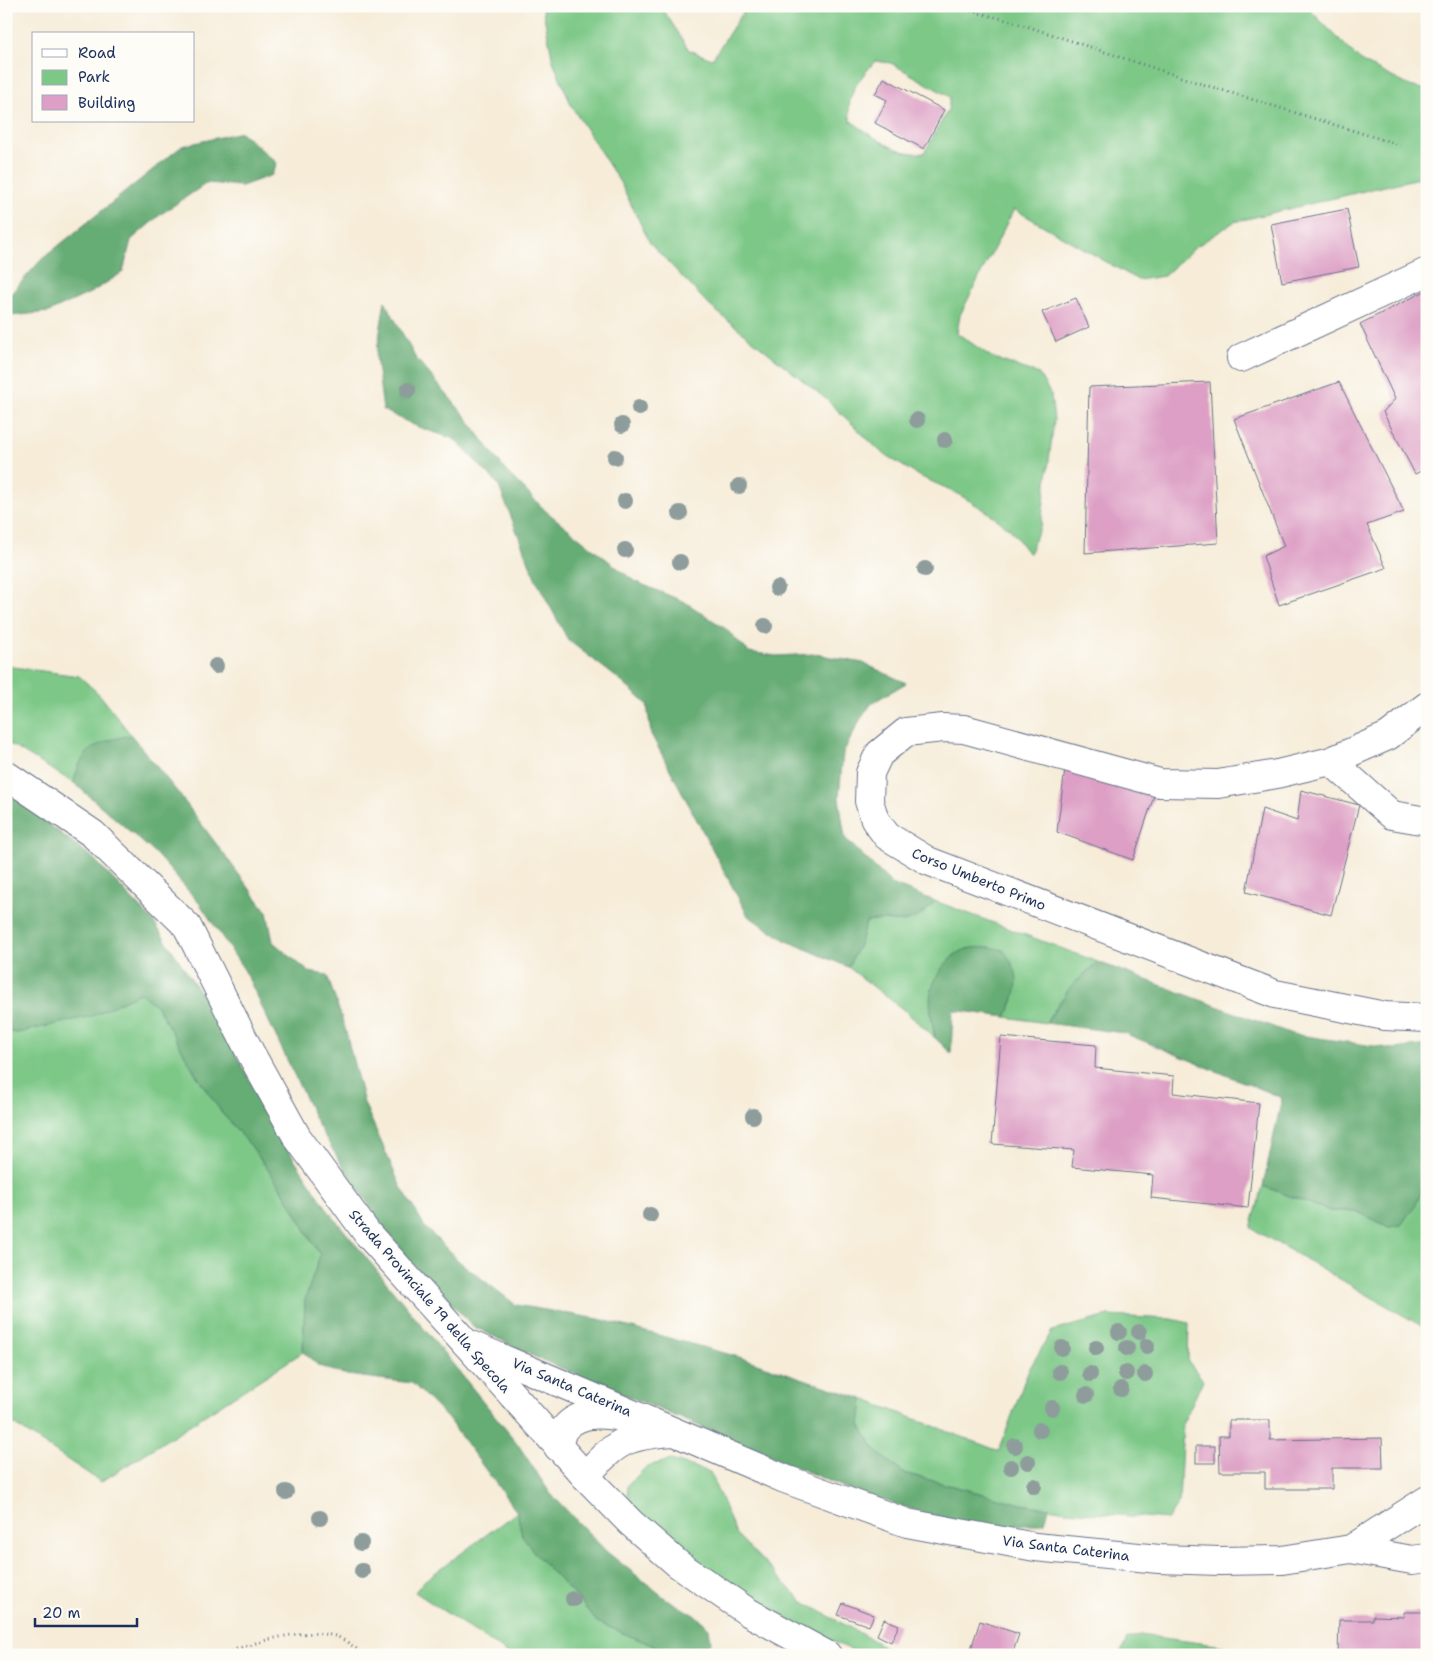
<svg xmlns="http://www.w3.org/2000/svg" width="1433" height="1661" font-family="'Shantell Sans',sans-serif">
	<rect width="100%" height="100%" fill="#fdfcf7"/>
	<filter id="ink" filterUnits="userSpaceOnUse"><feTurbulence type="fractalNoise" baseFrequency=".02" numOctaves="2"/><feDisplacementMap in="SourceGraphic" scale="10" xChannelSelector="R" yChannelSelector="G"/><feConvolveMatrix kernelMatrix="1 2 1 2 8 2 1 2 1" color-interpolation-filters="sRGB"/></filter>
	<filter id="wash" filterUnits="userSpaceOnUse"><feTurbulence type="fractalNoise" baseFrequency=".0096" numOctaves="4" result="noise"/><feDisplacementMap in="SourceGraphic" scale="20" xChannelSelector="R" yChannelSelector="G"/><feGaussianBlur stdDeviation="1.12" result="paint"/><feColorMatrix in="noise" values="0 0 0 0 0 0 0 0 0 0 0 0 0 0 0 0 0 1.4 0 .05"/><feComposite in="paint" operator="in"/></filter>
	<g filter="url(#wash)">
		<rect width="100%" height="100%" fill="#f6ecd8"/>
		<g fill="#7dc887" stroke="#4c7c72" fill-rule="evenodd">
			<path d="M542 6H661L689 50 712 59 747 6H1306L1362 62 1410 86 1427 90V176L1234 222 1194 248 1164 276 1138 280 1014 209 960 315 957 333 993 358 1039 374 1051 395 1054 420 1041 525 1029 554 1010 529 983 509 953 491 917 475 881 452 826 399 710 306 650 243 621 184 572 107 553 61ZM875 61 891 63 950 97 948 110 924 153C897 156 872 136 851 121 844 95 859 80 875 61Z"/>
			<path d="M6 666 79 676 100 695 131 735 107 741 76 773 74 783 6 742Z"/>
			<path d="M935 901 1098 962C1076 979 1060 999 1046 1023L1006 1017 1014 1000 990 947 967 949 954 955 931 1016 935 1038 905 1011 848 967 859 945 866 922 883 920 906 922 926 911Z"/>
			<path d="M140 993 157 1006 197 1076 222 1113 252 1147 283 1191 320 1255 305 1300 303 1352 101 1482 6 1419V1031L17 1033 119 1003Z"/>
			<path d="M1427 1169V1329L1251 1228 1263 1186 1330 1211H1356L1389 1227 1401 1225C1414 1207 1423 1191 1427 1169Z"/>
			<path d="M1108 1316 1172 1319 1189 1323 1188 1361 1203 1380 1183 1423 1179 1502 1168 1519 1067 1511 1021 1504 903 1473 876 1451 860 1425 863 1399 999 1451 1028 1371 1052 1331Z"/>
			<path d="M671 1460 710 1472 736 1534 802 1601 890 1650 906 1655H864L807 1631 714 1574 631 1511 627 1486 647 1466Z"/>
			<path d="M517 1512 522 1535 536 1555 580 1601 597 1622 666 1651 685 1654 702 1652 706 1655H510L415 1592 424 1581Z"/>
			<path d="M1140 1635 1224 1646V1655H1120L1127 1639Z"/>
		</g>
		<g fill="#66ac74" stroke="#406e69">
			<path d="M241 132 277 163 272 175 242 186 207 183 161 214 131 240 123 272 92 292 49 312 10 316 7 298 42 259 182 146Z"/>
			<path d="M385 301 415 357 466 417 505 470 547 512 634 581 685 602 726 629 749 652 776 656 815 654 863 663 906 683 872 703 860 720 843 753 839 798 845 838 892 884 935 901C907 933 901 916 866 922L859 945 848 967 785 940 748 916 651 734 647 704 616 677 568 640 536 580 498 484 454 439 418 427 383 410 376 356Z"/>
			<path d="M131 735 179 794 267 912 273 942 309 972 327 975 344 1025 364 1103 400 1185 424 1226 460 1262 516 1305 599 1319 739 1357 863 1399 860 1425 876 1451 903 1473 1021 1504 1049 1508 1045 1522 1033 1525H980L934 1516 853 1491 535 1357 473 1326 419 1271 394 1242 347 1173 318 1125 245 971 200 904 155 853 74 783C80 747 99 742 131 735Z"/>
			<path d="M6 792 92 857 153 921 207 1003 293 1157 330 1213 517 1443 550 1493 607 1552 665 1598 699 1618 709 1628 711 1642 702 1652 685 1654 666 1651 597 1622 580 1601 536 1555 522 1535 517 1512 448 1419 412 1383 347 1375 319 1366 303 1352 305 1300 320 1255 283 1191 252 1147 222 1113 197 1076 157 1006 140 993 92 1016 17 1033 6 1031Z"/>
			<path d="M990 947 1003 950C1023 974 1019 990 1006 1017L953 1010 951 1053 935 1038C933 1025 930 1012 930 999 931 980 948 954 967 949 974 947 983 948 990 947Z"/>
			<path d="M1098 962 1292 1034 1394 1049 1427 1045 1425 1147 1427 1169 1424 1185 1416 1204 1401 1225 1389 1227 1356 1211H1330L1263 1186 1282 1098 1124 1033 1046 1023 1071 986Z"/>
		</g>
		<g id="blocks">
			<g fill="#dd9fc5">
				<path d="M884 78 944 110 924 149 875 123 887 100 875 94Z"/>
				<path d="M1347 209 1359 267 1282 282 1271 224Z"/>
				<path d="M1427 290V468L1415 474 1383 412 1395 399 1360 324Z"/>
				<path d="M1076 298 1089 327 1056 342 1042 312Z"/>
				<path d="M1210 382 1218 543 1085 553 1089 387Z"/>
				<path d="M1339 382 1404 512 1367 525 1386 568 1279 605 1263 556 1284 546 1234 419Z"/>
				<path d="M1065 769 1154 796 1133 860 1057 832Z"/>
				<path d="M1301 790 1359 805 1331 915 1246 892 1262 809 1297 821Z"/>
				<path d="M1001 1037 1096 1045 1095 1068 1174 1076 1173 1093 1259 1103 1248 1208 1151 1198 1153 1175 1072 1167 1074 1150 992 1144Z"/>
				<path d="M1229 1420H1270V1440L1382 1438 1383 1468H1332V1489H1265V1472H1220L1219 1436H1229Z"/>
				<rect x="1196" y="1446" width="19" height="17"/>
				<path d="M843 1603 874 1615 869 1626 838 1615Z"/>
				<path d="M1404 1612H1427V1655H1338L1339 1620H1373V1616L1404 1617Z"/>
				<path d="M884 1619 899 1625 891 1642 877 1635Z"/>
				<path d="M980 1621 1019 1634 1012 1655H969Z"/>
			</g>
		</g>
	</g>
	<g filter="url(#ink)">
		<use href="#blocks" fill-opacity="0" stroke="#687189" stroke-width="1"/>
		<g fill="none" stroke-linecap="round" stroke-linejoin="round">
			<defs>
				<g id="minor">
					<path d="M1241 358 1427 272"/>
					<path d="M1427 706 1388 736 1331 761 1277 774 1218 784 1160 783 964 729 943 728 906 732 879 754 870 773 869 801 875 820 887 836 928 861 1275 994 1385 1016 1427 1018"/>
					<path d="M1331 761 1392 815 1427 821"/>
					<path d="M466 1343 785 1479 907 1523 1035 1547 1159 1559 1220 1561 1282 1560 1351 1549 1427 1500"/>
					<path d="M558 1447C560 1441 561 1432 565 1428 580 1410 606 1414 626 1418"/>
					<path d="M585 1476C617 1441 626 1435 674 1432"/>
					<path d="M1351 1549 1412 1560 1427 1558"/>
				</g>
				<path id="major" d="M6 775 93 834 187 926 250 1052 297 1137 367 1233 585 1476 631 1523 678 1564 748 1612 827 1655"/>
			</defs>
			<use href="#minor" stroke="#687189" stroke-width="30"/>
			<use href="#major" stroke="#687189" stroke-width="30"/>
			<g stroke="#687189" stroke-width="3" stroke-dasharray="1 4" stroke-linecap="butt">
				<path d="M951 6 1011 21 1199 83 1400 145"/>
				<path d="M217 1655C254 1644 296 1627 335 1636 345 1639 356 1649 365 1655"/>
			</g>
			<use href="#minor" stroke="#fff" stroke-width="28"/>
			<use href="#major" stroke="#fff" stroke-width="28"/>
		</g>
		<g fill="#8e9d9c">
			<circle cx="408" cy="390" r="8"/>
			<circle cx="639" cy="408" r="8"/>
			<circle cx="917" cy="420" r="8"/>
			<circle cx="622" cy="425" r="8"/>
			<circle cx="945" cy="440" r="8"/>
			<circle cx="615" cy="457" r="8"/>
			<circle cx="739" cy="486" r="8"/>
			<circle cx="625" cy="501" r="8"/>
			<circle cx="680" cy="513" r="8"/>
			<circle cx="625" cy="550" r="8"/>
			<circle cx="680" cy="562" r="8"/>
			<circle cx="925" cy="569" r="8"/>
			<circle cx="777" cy="588" r="8"/>
			<circle cx="765" cy="626" r="8"/>
			<circle cx="216" cy="666" r="8"/>
			<circle cx="753" cy="1116" r="8"/>
			<circle cx="650" cy="1215" r="8"/>
			<circle cx="1119" cy="1332" r="8"/>
			<circle cx="1139" cy="1332" r="8"/>
			<circle cx="1147" cy="1346" r="8"/>
			<circle cx="1062" cy="1348" r="8"/>
			<circle cx="1096" cy="1348" r="8"/>
			<circle cx="1127" cy="1348" r="8"/>
			<circle cx="1060" cy="1372" r="8"/>
			<circle cx="1126" cy="1373" r="8"/>
			<circle cx="1090" cy="1374" r="8"/>
			<circle cx="1145" cy="1374" r="8"/>
			<circle cx="1121" cy="1389" r="8"/>
			<circle cx="1086" cy="1395" r="8"/>
			<circle cx="1052" cy="1408" r="8"/>
			<circle cx="1040" cy="1430" r="8"/>
			<circle cx="1015" cy="1446" r="8"/>
			<circle cx="1028" cy="1462" r="8"/>
			<circle cx="1011" cy="1467" r="8"/>
			<circle cx="1034" cy="1486" r="8"/>
			<circle cx="286" cy="1492" r="8"/>
			<circle cx="320" cy="1518" r="8"/>
			<circle cx="361" cy="1543" r="8"/>
			<circle cx="362" cy="1571" r="8"/>
			<circle cx="573" cy="1599" r="8"/>
		</g>
	</g>
	<g text-anchor="middle" dominant-baseline="central" stroke-width="4.5" stroke-linejoin="round" paint-order="stroke">
		<g font-size="14" fill="#1b2f5e" stroke="#fdfcf7">
			<text transform="translate(979 879) rotate(22)">Corso Umberto Primo</text>
			<text transform="translate(430 1301) rotate(49)">Strada Provinciale 19 della Specola</text>
			<text transform="translate(572 1387) rotate(23)">Via Santa Caterina</text>
			<text transform="translate(1066 1548) rotate(7)">Via Santa Caterina</text>
		</g>
	</g>
	<rect width="1433" height="1661" fill="none" stroke="#fdfcf7" stroke-width="25"/>
	<rect x="32" y="32" width="162" height="90" fill="#fdfcf7" stroke="#a3aaba"/>
	<rect x="42" y="49" width="25" height="8" fill="#ffffff" stroke="#a3aaba"/>
	<text x="78" y="58" font-size="15" fill="#1b2f5e">Road</text>
	<rect x="42" y="70" width="25" height="15" fill="#7dc887" stroke="#a3aaba"/>
	<text x="78" y="82" font-size="15" fill="#1b2f5e">Park</text>
	<rect x="42" y="95" width="25" height="15" fill="#dd9fc5" stroke="#a3aaba"/>
	<text x="78" y="108" font-size="15" fill="#1b2f5e">Building</text>
	<path d="M35 1618v8h102v-8" fill="none" stroke="#1b2f5e" stroke-width="2.5"/>
	<text x="42" y="1618" font-size="15" fill="#1b2f5e" stroke="#fdfcf7" stroke-width="4" paint-order="stroke">20 m</text>
</svg>
